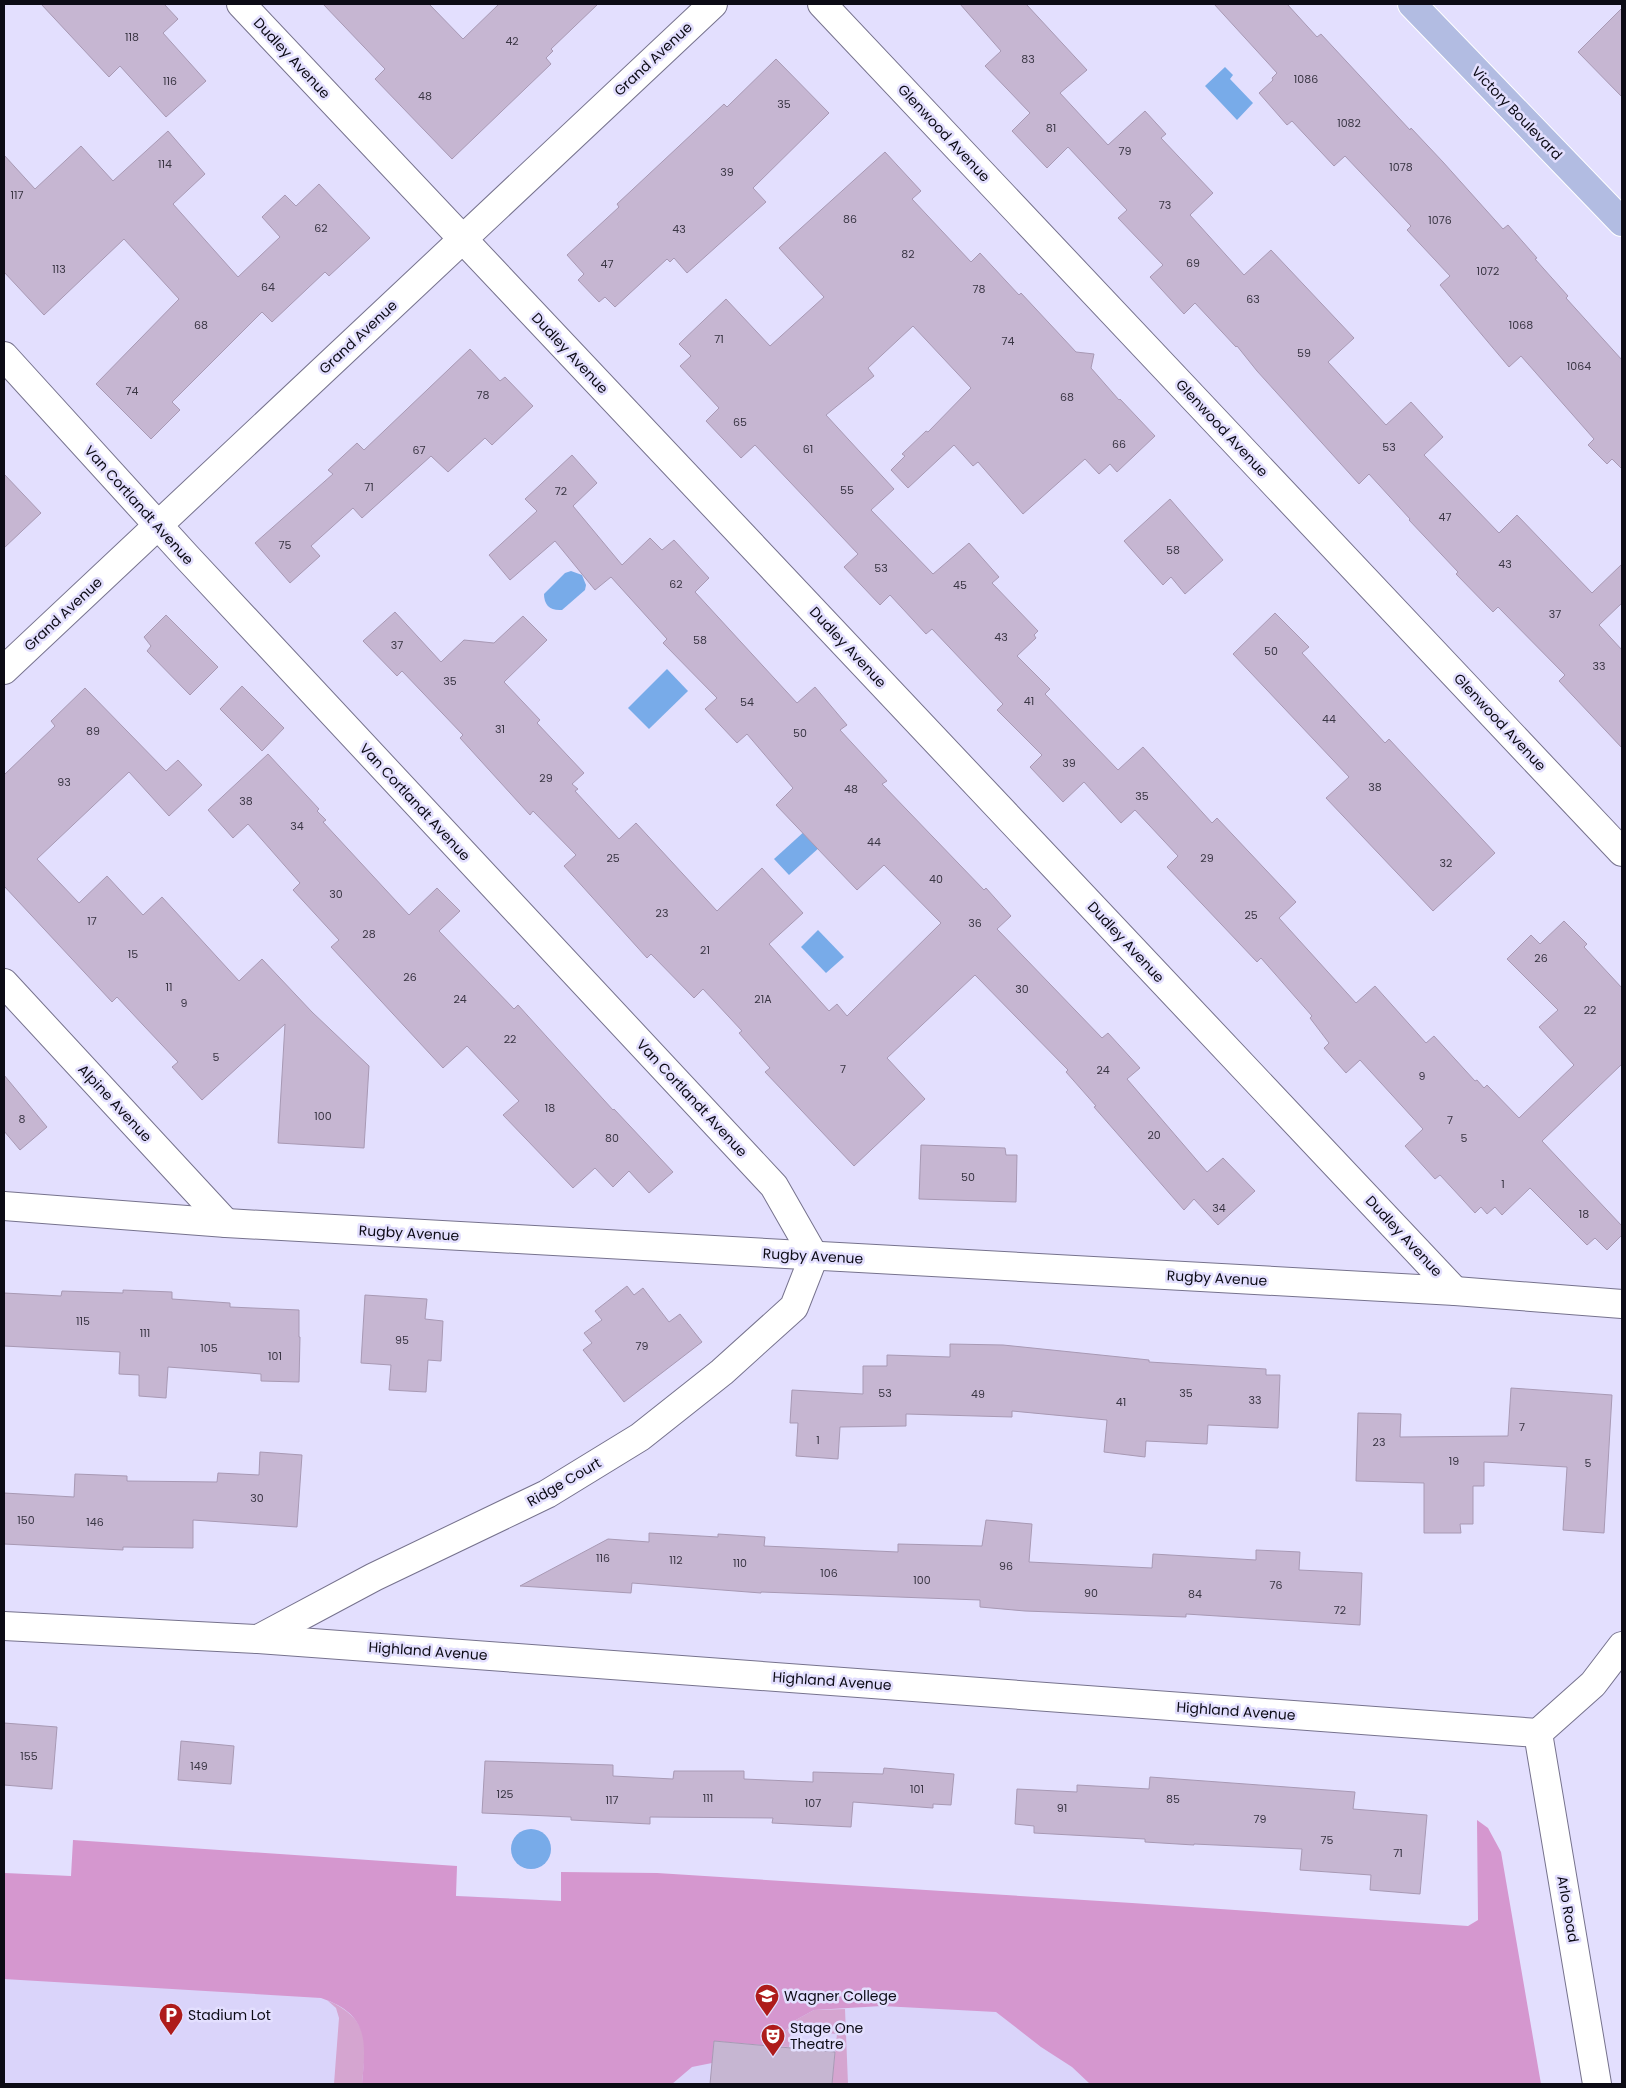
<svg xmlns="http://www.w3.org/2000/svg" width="1626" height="2088" font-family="Poppins,sans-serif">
	<rect width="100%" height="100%" fill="#e3dffe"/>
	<path fill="#dad4fa" d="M4 1873 561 1901 1541 2084H4Z"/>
	<g fill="#d5a5d0">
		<path d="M327 2000C371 2020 366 2042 362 2084H334L339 2018 336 2008Z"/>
		<path d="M845 2009 848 2084H832L837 2034 791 2030 789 2047 772 2046 794 2021 814 2010Z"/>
	</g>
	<path fill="#d597cf" d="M1477 1820 1488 1828 1501 1852 1541 2084H1090L1072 2067 1041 2047 996 2012 882 2006 814 2010 794 2021 772 2046 714 2041 712 2063 692 2067 672 2084H362C366 2041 369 2014 321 1998L4 1979V1873L71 1876 73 1840 457 1866 456 1896 561 1901V1872L657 1873 1132 1903 1468 1926 1478 1920Z"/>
	<g fill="#78abe9">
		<path d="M1225 67 1233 75 1230 79 1253 103 1237 120 1205 86Z"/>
		<path d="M571 571 582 575 586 585 585 590 562 610C550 611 544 605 544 594L565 573Z"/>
		<path d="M667 669 688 691 649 729 628 708Z"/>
		<path d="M806 830 821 846 789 875 774 859Z"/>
		<path d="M818 930 844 957 826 973 801 947Z"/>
		<circle cx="531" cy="1849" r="20"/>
	</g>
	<g fill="#c6b6d2" stroke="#a899b4">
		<path d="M41 4H164L178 19 163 33 206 81 166 117 120 66 109 77Z"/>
		<path d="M323 4H429L463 39 499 4H598L551 49 553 51 546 58 551 64 452 159 375 79 385 69Z"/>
		<path d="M960 4H1026L1087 70 1060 93 1108 145 1145 111 1166 134 1161 138 1213 193 1190 215 1244 275 1271 250 1354 338 1328 362 1386 425 1411 402 1443 437 1424 455 1499 533 1517 515 1592 593 1622 564V603L1599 625 1622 650V748L1559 681 1565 675 1498 607 1493 612 1456 574 1458 572 1409 520 1410 519 1369 474 1359 484 1257 371 1237 346 1236 347 1195 303 1184 314 1150 277 1163 265 1118 218 1127 210 1068 147 1047 168 1012 131 1030 113 985 66 1001 51Z"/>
		<path d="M1214 4H1287L1317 37 1321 34 1410 130 1411 128 1443 162 1503 229 1508 225 1537 258 1535 259 1568 296 1566 298 1622 360V469L1612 459 1607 464 1588 445 1594 439 1521 356 1509 367 1440 285 1450 276 1407 230 1411 226 1345 156 1334 166 1292 121 1287 125 1259 93 1273 80 1272 78 1277 73Z"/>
		<path d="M1622 8V97L1578 52Z"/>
		<path d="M776 59 829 113 753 188 766 202 687 273 674 258 670 262 667 259 615 307 605 297 599 302 578 280 584 274 567 255 619 207 617 204 724 104 727 107Z"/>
		<path d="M168 131 205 174 173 204 238 277 280 237 262 217 285 195 296 206 319 184 370 238 329 276 325 272 272 322 262 312 172 402 180 410 151 439 96 384 179 299 124 239 44 315 4 272V155L35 189 81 146 113 181Z"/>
		<path d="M885 152 921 191 912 199 971 262 980 253 1019 295 1021 293 1076 352 1094 354 1091 368 1119 400 1120 399 1155 436 1117 472 1110 464 1099 474 1085 459 1023 514 978 462 973 466 954 445 908 488 891 470 905 456 902 454 926 431 928 432 971 388 913 326 868 368 874 376 826 415 894 489 871 510 933 574 969 543 999 577 992 583 1038 631 1034 635 1036 638 1017 656 1050 689 1045 694 1118 770 1143 747 1212 823 1217 818 1296 902 1279 918 1356 1003 1375 986 1426 1043 1434 1036 1475 1081 1477 1080 1484 1088 1487 1085 1519 1118 1574 1065 1539 1027 1558 1010 1507 959 1531 935 1540 944 1564 921 1587 944 1584 947 1622 988V1064L1542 1141 1622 1226V1235L1607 1250 1595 1238 1587 1245 1530 1188 1502 1215 1495 1207 1487 1214 1481 1207 1475 1213 1440 1175 1435 1179 1405 1146 1423 1129 1360 1060 1346 1073 1324 1048 1329 1043 1310 1018 1312 1016 1261 958 1257 962 1167 867 1178 856 1135 810 1121 823 1084 782 1063 802 1030 767 1042 755 997 710 1003 704 932 629 926 634 890 595 880 605 844 567 858 554 755 445 741 458 706 421 719 408 680 366 691 356 679 344 726 299 770 346 824 297 779 248Z"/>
		<path d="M470 349 500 381 505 377 533 406 492 445 485 438 448 472 431 456 362 518 353 508 311 546 320 556 290 583 255 543 333 474 328 470 357 443 364 450Z"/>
		<path d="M572 455 597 483 573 506 622 565 650 538 662 550 674 540 709 578 695 592 797 703 815 687 847 725 840 730 887 781 882 784 984 890 986 888 1011 916 997 929 1102 1038 1108 1033 1140 1068 1127 1079 1207 1172 1223 1158 1255 1191 1218 1225 1194 1199 1184 1210 1094 1107 1096 1106 1066 1072 1068 1070 975 975 887 1058 925 1099 854 1166 765 1072 770 1068 739 1033 742 1031 703 989 694 998 651 954 647 958 564 866 576 855 533 811 530 815 460 738 463 735 402 671 397 676 363 641 395 612 441 662 464 640 494 643 523 616 547 640 504 682 540 720 537 723 584 773 572 784 578 789 575 791 619 839 636 823 717 911 762 868 803 913 769 944 829 1011 837 1004 847 1016 941 923 884 865 857 890 776 805 793 788 747 734 737 743 705 709 717 698 663 643 667 639 611 577 595 590 555 541 510 580 489 555 537 511 525 499Z"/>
		<path d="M4 474 41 513 4 548Z"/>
		<path d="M1170 499 1223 560 1185 594 1171 577 1163 585 1124 541Z"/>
		<path d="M1275 613 1309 647 1302 653 1385 743 1389 739 1495 853 1433 911 1326 798 1349 777 1233 654Z"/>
		<path d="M166 615 218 667 190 695 147 651 151 646 144 637Z"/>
		<path d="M242 686 284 728 262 751 220 709Z"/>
		<path d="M85 688 166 771 178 760 202 785 169 816 129 772 37 859 79 903 107 876 143 915 162 897 239 981 262 959 312 1012 369 1066 364 1148 278 1143 285 1024 202 1100 172 1067 178 1062 144 1026 117 997 112 1002 4 886V775L55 726 51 721Z"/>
		<path d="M268 754 319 809 317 811 326 820 323 822 409 915 437 888 460 911 439 931 514 1009 518 1005 613 1110 614 1109 673 1172 649 1193 629 1171 613 1187 595 1168 573 1188 503 1115 519 1101 467 1046 443 1068 331 947 339 940 293 890 300 883 248 824 233 838 208 810Z"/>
		<path d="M4 1075 47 1127 20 1150 4 1131Z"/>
		<path d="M921 1145 1005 1148 1006 1155H1017L1016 1202 919 1199Z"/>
		<path d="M627 1286 634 1295 643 1288 669 1322 680 1314 702 1342 624 1402 583 1350 592 1343 584 1333 602 1320 595 1311Z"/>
		<path d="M123 1290 172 1292V1299L230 1303V1307L299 1310V1337H300L299 1382 261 1381V1374L249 1373 168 1367 166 1398 139 1396V1375L119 1374 120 1352 4 1346V1293L61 1296 62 1291 123 1293Z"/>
		<path d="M365 1295 427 1299 425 1319 443 1321 441 1361 428 1360 426 1392 389 1390 391 1365 361 1363Z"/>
		<path d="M950 1344 1003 1345 1149 1360V1362L1266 1369V1375H1280L1278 1428 1208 1425 1207 1444 1146 1441 1145 1457 1104 1452 1107 1420 1012 1411V1417L906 1414V1426L840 1427 838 1459 796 1456 798 1423H790L792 1390 863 1394V1366H887V1355L950 1357Z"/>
		<path d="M1511 1388 1612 1395 1604 1533 1563 1530 1567 1467 1484 1462V1486H1473V1524H1460L1461 1533H1424V1483L1356 1481 1358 1413 1401 1414 1400 1437 1508 1436Z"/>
		<path d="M260 1452 302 1455 297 1527 193 1520V1548L123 1547V1550L4 1544V1493L74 1497 75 1474 127 1476V1481L217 1482 218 1473 259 1475Z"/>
		<path d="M986 1520 1032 1524 1029 1562 1152 1568 1153 1554 1256 1560V1550L1300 1552 1299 1570 1362 1573 1360 1625 1186 1614V1617L1025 1611 980 1607V1600L761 1592V1593L632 1583 631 1593 520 1586 608 1539 649 1542V1533L718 1537V1534L765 1537 764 1546 898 1552V1544L982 1546Z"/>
		<path d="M4 1723 57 1727 52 1789 4 1785Z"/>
		<path d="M181 1741 234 1746 231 1784 178 1780Z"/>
		<path d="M485 1761 613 1765V1776L673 1779 674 1771H744V1779L813 1782V1772L883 1774 884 1768 954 1774 951 1805 933 1804V1808L853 1802 851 1827 772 1823 773 1818 650 1817V1824L571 1820V1817L482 1813Z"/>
		<path d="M1150 1777 1355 1792 1353 1809 1427 1815 1420 1894 1370 1890 1371 1875 1300 1870 1302 1849 1194 1844V1845L1145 1842V1839L1034 1833V1826L1015 1824 1017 1789 1077 1792V1785L1149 1789Z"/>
		<path d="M714 2041 835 2052 832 2084H710Z"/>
	</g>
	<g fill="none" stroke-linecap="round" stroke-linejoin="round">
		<defs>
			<g id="minor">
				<path d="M241 4 1455 1291"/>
				<path d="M822 4 1622 852"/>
				<path d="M4 356 186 556 774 1186 814 1256 794 1307 722 1372 640 1437 547 1494 374 1577 258 1639"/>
				<path d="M4 670 713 4"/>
				<path d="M4 983 226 1223"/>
				<path d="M4 1206 226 1223 1455 1291 1622 1304"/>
				<path d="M4 1626 258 1639 1538 1733 1593 1684 1622 1646"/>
				<path d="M1538 1733 1597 2084"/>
			</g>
			<path id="major" d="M1412 4 1622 222"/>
		</defs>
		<use href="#minor" stroke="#76728d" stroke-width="30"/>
		<use href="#major" stroke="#fff" stroke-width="30"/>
		<use href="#minor" stroke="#fff" stroke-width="28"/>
		<use href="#major" stroke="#b2bce2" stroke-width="28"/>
	</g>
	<defs>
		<symbol id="university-pin" viewBox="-11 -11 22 30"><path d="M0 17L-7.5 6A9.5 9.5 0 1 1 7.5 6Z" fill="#ae1c1b" stroke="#e3dffe"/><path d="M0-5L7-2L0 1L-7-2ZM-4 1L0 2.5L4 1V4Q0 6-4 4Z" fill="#fff"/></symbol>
		<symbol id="parking-pin" viewBox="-11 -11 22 30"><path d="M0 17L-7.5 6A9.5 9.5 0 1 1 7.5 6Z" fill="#ae1c1b" stroke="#e3dffe"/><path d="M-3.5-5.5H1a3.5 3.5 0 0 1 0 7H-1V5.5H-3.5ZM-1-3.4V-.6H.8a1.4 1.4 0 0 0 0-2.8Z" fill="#fff"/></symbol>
		<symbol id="theatre-pin" viewBox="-11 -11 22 30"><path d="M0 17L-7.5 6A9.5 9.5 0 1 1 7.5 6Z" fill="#ae1c1b" stroke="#e3dffe"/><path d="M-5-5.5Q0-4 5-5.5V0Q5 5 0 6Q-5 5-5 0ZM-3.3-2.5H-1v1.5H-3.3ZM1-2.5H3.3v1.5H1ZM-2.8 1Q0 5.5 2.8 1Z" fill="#fff"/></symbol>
	</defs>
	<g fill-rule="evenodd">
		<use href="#university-pin" x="753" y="1982" width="28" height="38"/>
		<use href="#parking-pin" x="157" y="2001" width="28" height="38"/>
		<use href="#theatre-pin" x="759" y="2022" width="28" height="38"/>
	</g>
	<g text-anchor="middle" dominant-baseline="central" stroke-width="5" stroke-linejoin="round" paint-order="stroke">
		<g font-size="11" fill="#3a3644">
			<text x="132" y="37">118</text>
			<text x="512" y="41">42</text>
			<text x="1028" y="59">83</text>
			<text x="1306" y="79">1086</text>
			<text x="170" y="81">116</text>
			<text x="425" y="96">48</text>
			<text x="784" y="104">35</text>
			<text x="1349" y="123">1082</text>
			<text x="1051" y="128">81</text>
			<text x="1125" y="151">79</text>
			<text x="165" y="164">114</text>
			<text x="1401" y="167">1078</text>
			<text x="727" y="172">39</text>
			<text x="17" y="195">117</text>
			<text x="1165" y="205">73</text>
			<text x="850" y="219">86</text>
			<text x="1440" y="220">1076</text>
			<text x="321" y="228">62</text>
			<text x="679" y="229">43</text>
			<text x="908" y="254">82</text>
			<text x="1193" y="263">69</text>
			<text x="607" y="264">47</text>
			<text x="59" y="269">113</text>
			<text x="1488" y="271">1072</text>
			<text x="268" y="287">64</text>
			<text x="979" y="289">78</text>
			<text x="1253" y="299">63</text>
			<text x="201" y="325">68</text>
			<text x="1521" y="325">1068</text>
			<text x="719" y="339">71</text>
			<text x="1008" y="341">74</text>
			<text x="1304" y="353">59</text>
			<text x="1579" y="366">1064</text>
			<text x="132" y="391">74</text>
			<text x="483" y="395">78</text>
			<text x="1067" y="397">68</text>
			<text x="740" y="422">65</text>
			<text x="1119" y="444">66</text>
			<text x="1389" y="447">53</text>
			<text x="808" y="449">61</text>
			<text x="419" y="450">67</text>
			<text x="369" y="487">71</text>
			<text x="847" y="490">55</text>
			<text x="561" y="491">72</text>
			<text x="1445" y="517">47</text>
			<text x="285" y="545">75</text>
			<text x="1173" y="550">58</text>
			<text x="1505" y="564">43</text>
			<text x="881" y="568">53</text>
			<text x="676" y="584">62</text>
			<text x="960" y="585">45</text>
			<text x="1555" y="614">37</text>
			<text x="1001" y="637">43</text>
			<text x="700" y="640">58</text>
			<text x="397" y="645">37</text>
			<text x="1271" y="651">50</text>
			<text x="1599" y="666">33</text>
			<text x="450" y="681">35</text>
			<text x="1029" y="701">41</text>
			<text x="747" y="702">54</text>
			<text x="1329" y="719">44</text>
			<text x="500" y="729">31</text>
			<text x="93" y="731">89</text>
			<text x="800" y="733">50</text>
			<text x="1069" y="763">39</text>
			<text x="546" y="778">29</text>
			<text x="64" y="782">93</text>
			<text x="1375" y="787">38</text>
			<text x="851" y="789">48</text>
			<text x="1142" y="796">35</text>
			<text x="246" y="801">38</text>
			<text x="297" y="826">34</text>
			<text x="874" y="842">44</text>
			<text x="613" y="858">25</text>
			<text x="1207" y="858">29</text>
			<text x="1446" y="863">32</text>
			<text x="936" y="879">40</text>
			<text x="336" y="894">30</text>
			<text x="662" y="913">23</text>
			<text x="1251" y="915">25</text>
			<text x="92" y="921">17</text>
			<text x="975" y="923">36</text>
			<text x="369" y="934">28</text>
			<text x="705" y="950">21</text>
			<text x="133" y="954">15</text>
			<text x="1541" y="958">26</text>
			<text x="410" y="977">26</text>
			<text x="169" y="987">11</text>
			<text x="1022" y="989">30</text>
			<text x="460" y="999">24</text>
			<text x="763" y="999">21A</text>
			<text x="184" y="1003">9</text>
			<text x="1590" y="1010">22</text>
			<text x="510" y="1039">22</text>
			<text x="216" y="1057">5</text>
			<text x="843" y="1069">7</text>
			<text x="1103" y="1070">24</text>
			<text x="1422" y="1076">9</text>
			<text x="550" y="1108">18</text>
			<text x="323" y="1116">100</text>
			<text x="22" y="1119">8</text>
			<text x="1450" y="1120">7</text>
			<text x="1154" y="1135">20</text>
			<text x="612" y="1138">80</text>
			<text x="1464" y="1138">5</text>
			<text x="968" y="1177">50</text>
			<text x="1503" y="1184">1</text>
			<text x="1219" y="1208">34</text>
			<text x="1584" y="1214">18</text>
			<text x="83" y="1321">115</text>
			<text x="145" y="1333">111</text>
			<text x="402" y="1340">95</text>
			<text x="642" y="1346">79</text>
			<text x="209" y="1348">105</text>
			<text x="275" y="1356">101</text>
			<text x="885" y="1393">53</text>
			<text x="1186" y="1393">35</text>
			<text x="978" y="1394">49</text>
			<text x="1255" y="1400">33</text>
			<text x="1121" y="1402">41</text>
			<text x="1522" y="1427">7</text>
			<text x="818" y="1440">1</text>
			<text x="1379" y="1442">23</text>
			<text x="1454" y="1461">19</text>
			<text x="1588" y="1463">5</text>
			<text x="257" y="1498">30</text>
			<text x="26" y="1520">150</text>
			<text x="95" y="1522">146</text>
			<text x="603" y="1558">116</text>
			<text x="676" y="1560">112</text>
			<text x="740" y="1563">110</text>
			<text x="1006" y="1566">96</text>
			<text x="829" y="1573">106</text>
			<text x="922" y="1580">100</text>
			<text x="1276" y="1585">76</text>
			<text x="1091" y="1593">90</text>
			<text x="1195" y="1594">84</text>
			<text x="1340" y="1610">72</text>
			<text x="29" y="1756">155</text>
			<text x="199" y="1766">149</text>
			<text x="917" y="1789">101</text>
			<text x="505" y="1794">125</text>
			<text x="708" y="1798">111</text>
			<text x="1173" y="1799">85</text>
			<text x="612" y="1800">117</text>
			<text x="813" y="1803">107</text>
			<text x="1062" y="1808">91</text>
			<text x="1260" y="1819">79</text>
			<text x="1327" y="1840">75</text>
			<text x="1398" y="1853">71</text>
		</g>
		<g font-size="14" fill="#0c0b15" stroke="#e3dffe">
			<text transform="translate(292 58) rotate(47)">Dudley Avenue</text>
			<text transform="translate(653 59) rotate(-43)">Grand Avenue</text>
			<text transform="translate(1517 113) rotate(46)">Victory Boulevard</text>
			<text transform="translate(944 133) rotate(47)">Glenwood Avenue</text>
			<text transform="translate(358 337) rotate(-43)">Grand Avenue</text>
			<text transform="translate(570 353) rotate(47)">Dudley Avenue</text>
			<text transform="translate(1222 428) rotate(47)">Glenwood Avenue</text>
			<text transform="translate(139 505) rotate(48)">Van Cortlandt Avenue</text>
			<text transform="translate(63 614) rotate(-43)">Grand Avenue</text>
			<text transform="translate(848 647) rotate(47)">Dudley Avenue</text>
			<text transform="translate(1500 722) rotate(47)">Glenwood Avenue</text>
			<text transform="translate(415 802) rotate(47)">Van Cortlandt Avenue</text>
			<text transform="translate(1126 942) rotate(47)">Dudley Avenue</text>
			<text transform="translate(692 1098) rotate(47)">Van Cortlandt Avenue</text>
			<text transform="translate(115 1103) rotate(47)">Alpine Avenue</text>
			<text transform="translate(409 1233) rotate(3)">Rugby Avenue</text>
			<text transform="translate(1404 1236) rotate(47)">Dudley Avenue</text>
			<text transform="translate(813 1256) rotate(3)">Rugby Avenue</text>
			<text transform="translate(1217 1278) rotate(3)">Rugby Avenue</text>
			<text transform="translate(564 1482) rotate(-30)">Ridge Court</text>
			<text transform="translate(428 1651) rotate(4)">Highland Avenue</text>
			<text transform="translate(832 1681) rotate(4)">Highland Avenue</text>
			<text transform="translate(1236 1711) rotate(4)">Highland Avenue</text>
			<text transform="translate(1568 1909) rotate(80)">Arlo Road</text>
		</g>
		<g font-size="14" fill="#0c0b15" stroke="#e3dffe" text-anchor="start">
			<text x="784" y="1996">Wagner College</text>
			<text x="188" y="2015">Stadium Lot</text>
			<text x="790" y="2028">Stage One<tspan x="790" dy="16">Theatre</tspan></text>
		</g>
	</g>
	<rect width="1626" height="2088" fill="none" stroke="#0c0b15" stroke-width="10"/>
</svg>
